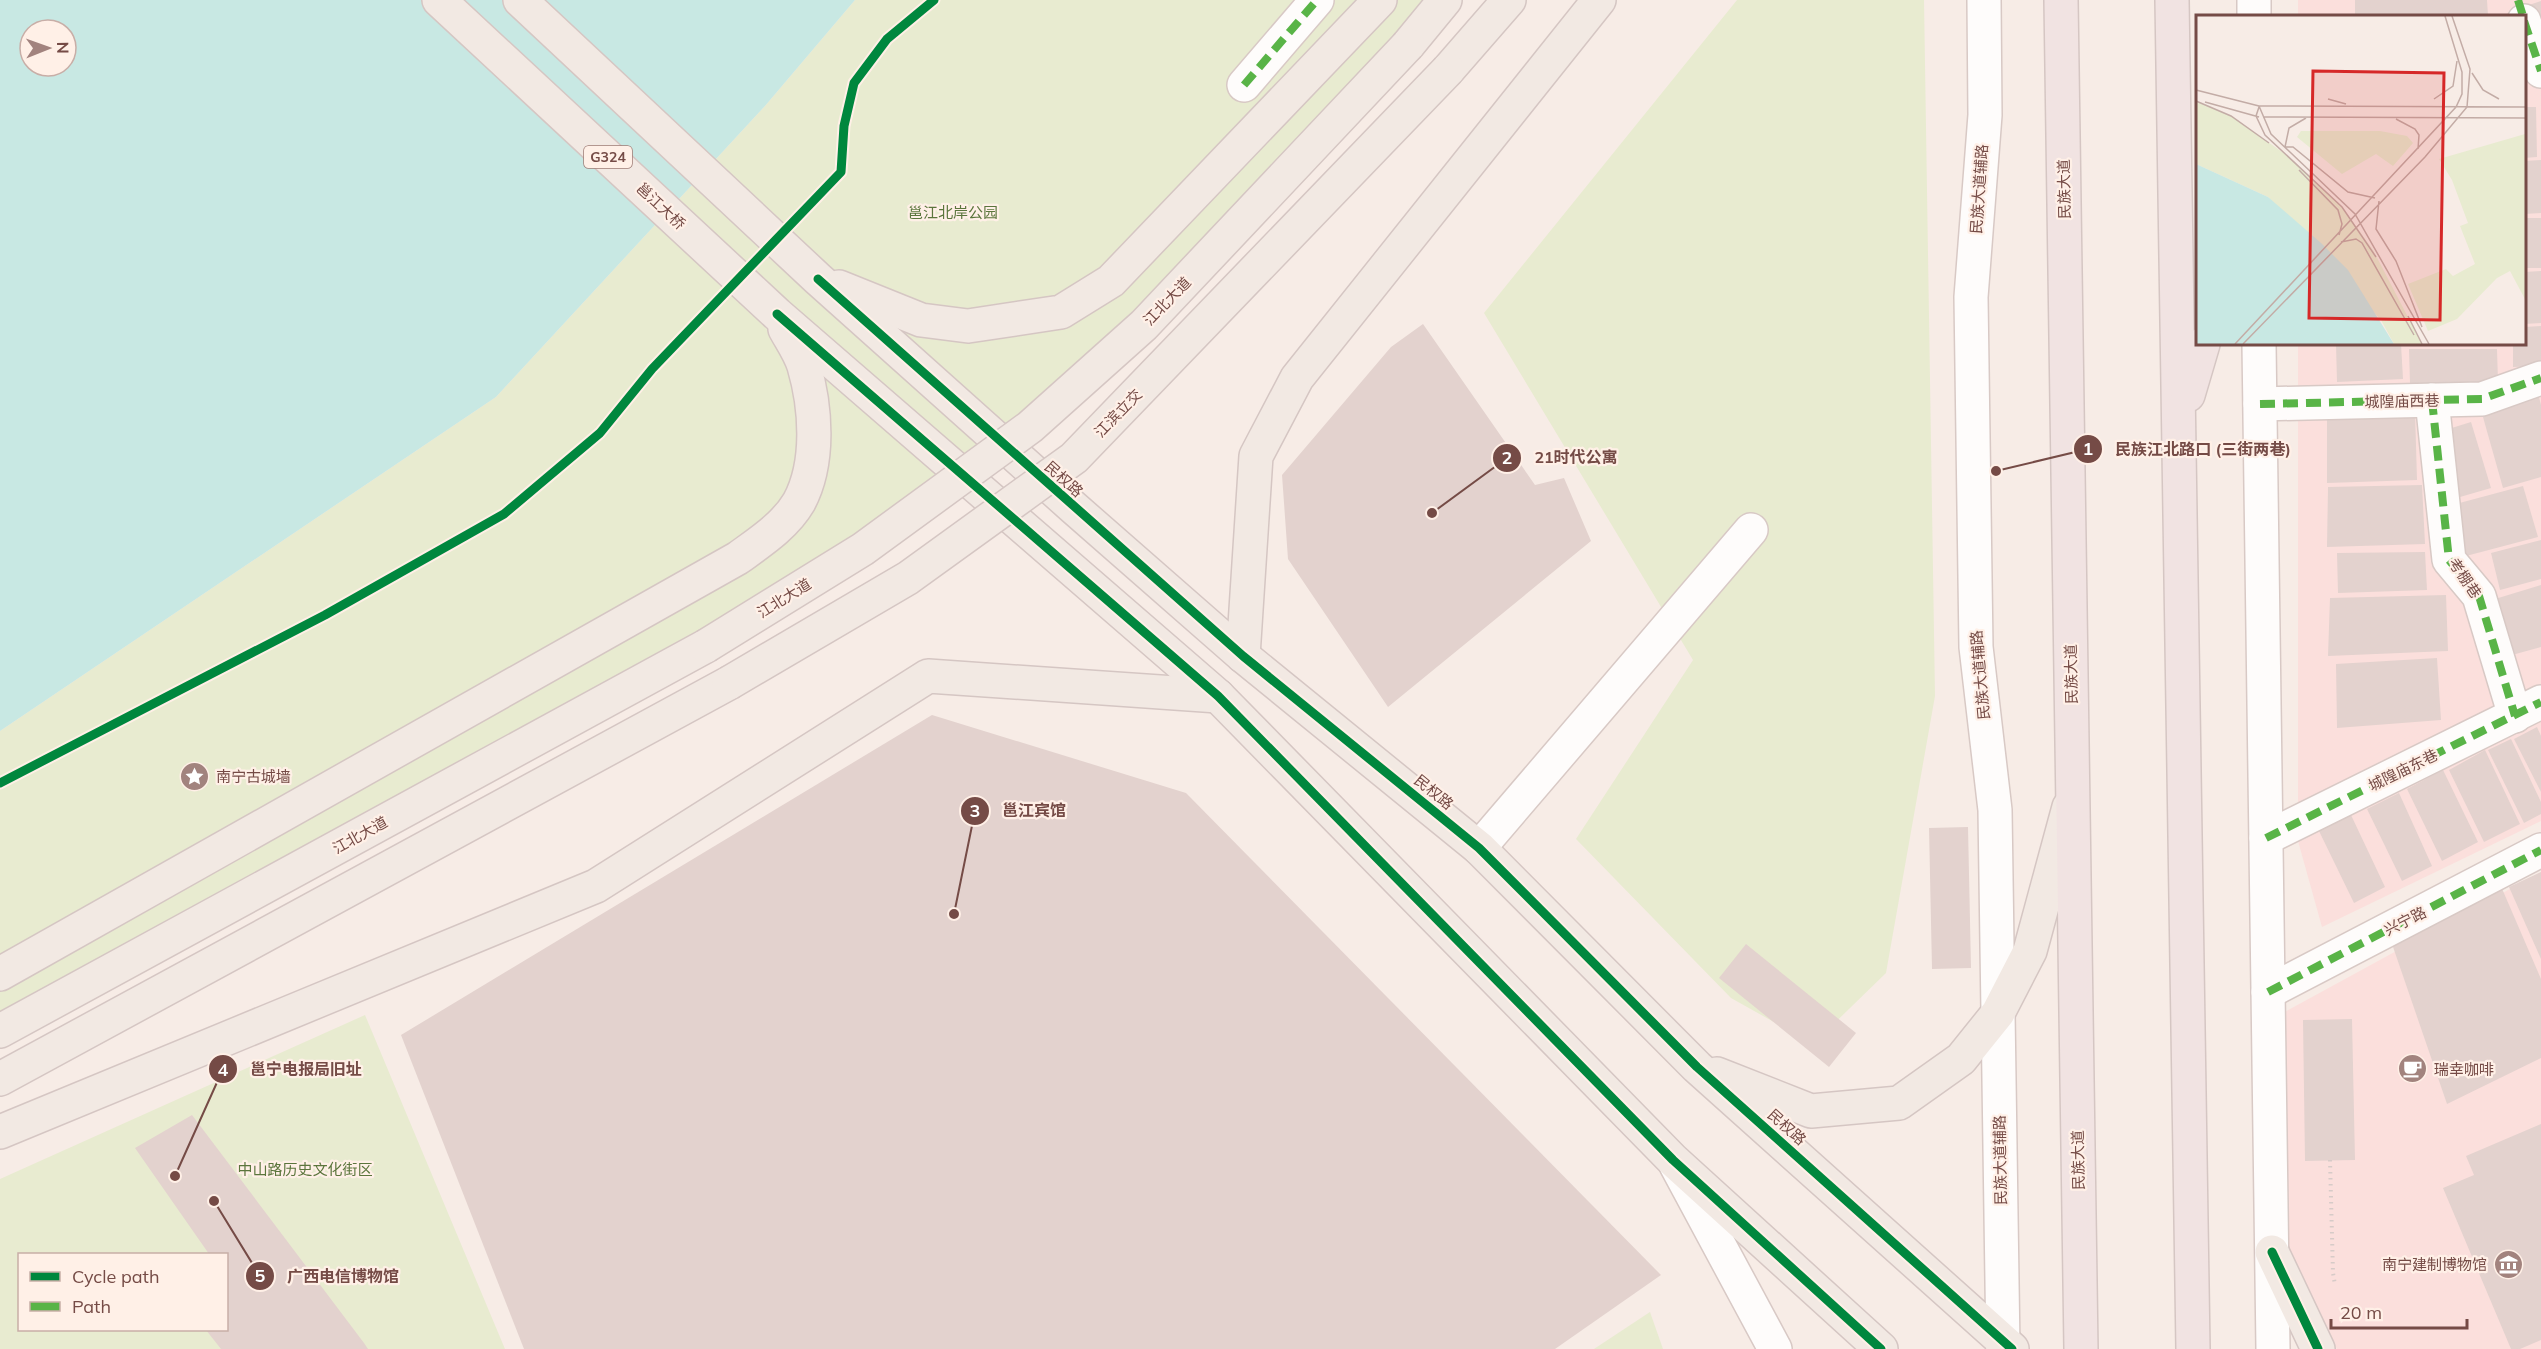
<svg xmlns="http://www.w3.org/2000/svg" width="2541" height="1349" font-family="Mulish,'Noto Sans SC',sans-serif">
	<rect width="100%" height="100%" fill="#f7ece6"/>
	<g fill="#fbdfdc">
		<path d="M2298 0H2541V821L2322 927 2298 841V344H2524V16H2298Z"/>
		<path d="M2541 872V1349H2337L2309 1308 2277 1236 2270 1020Z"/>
	</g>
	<g fill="#e8ebd0" fill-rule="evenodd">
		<path d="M855 0H1445L1144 325 863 549 0 1031V731L496 397 765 106Z"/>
		<path d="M1737 0H1924L1935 696 1886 973 1813 1044 1731 998 1576 839 1693 660 1484 313Z"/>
		<path d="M365 1015 505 1349H0V1179ZM20 1254H226V1330H20Z"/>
		<path d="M1650 1312 1663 1349H1594Z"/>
	</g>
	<path fill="#c8e8e3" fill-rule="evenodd" d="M0 0H855L765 106 496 397 0 731ZM30 30H66V66H30Z"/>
	<g fill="#e3d2ce">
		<path d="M2355 0H2487L2488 16H2355Z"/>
		<path d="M2541 1V48L2526 6Z"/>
		<path d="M2524 107H2536L2537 157 2524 158Z"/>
		<path d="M2541 160V213L2524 214V161Z"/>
		<rect x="2524" y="218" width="17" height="50"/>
		<path d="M2541 271V323L2524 324V272Z"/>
		<path d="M1423 324 1535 485 1564 478 1591 541 1388 707 1288 559 1282 475 1391 347Z"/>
		<path d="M2541 326V366L2513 367V344H2524V327Z"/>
		<path d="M2336 344H2401L2403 379 2337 382Z"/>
		<path d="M2409 349H2497L2498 382 2410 384Z"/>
		<path d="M2538 393 2541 405V477L2503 488 2481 410Z"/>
		<path d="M2327 411H2415L2417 480 2327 483Z"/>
		<path d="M2471 422 2491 488 2460 497 2442 431Z"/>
		<path d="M2422 485 2425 544 2327 547 2328 487Z"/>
		<path d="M2523 486 2538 537 2466 556 2452 505Z"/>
		<path d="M2541 540V579L2500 590 2491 553Z"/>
		<path d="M2425 552 2427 590 2338 593 2337 553Z"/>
		<path d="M2541 585V647L2512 655 2495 599Z"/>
		<path d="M2446 595 2448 651 2328 656 2330 598Z"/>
		<path d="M2437 658 2441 720 2337 728 2336 664Z"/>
		<path d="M932 715 1186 793 1661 1275 1555 1349H524L401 1035Z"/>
		<path d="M2537 727 2541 736V792L2514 739Z"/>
		<path d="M2511 739 2541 802V814L2524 823 2488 750Z"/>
		<path d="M2485 750 2520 824 2484 842 2449 770Z"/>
		<path d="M2443 770 2478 842 2442 861 2407 789Z"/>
		<path d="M2399 793 2432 866 2402 881 2367 809Z"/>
		<path d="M2351 815 2385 887 2354 903 2319 831Z"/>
		<path d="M1968 827 1971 968 1932 969 1929 828Z"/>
		<path d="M2541 872V959L2509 887Z"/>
		<path d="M2500 884 2541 979V1058L2447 1104 2392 944Z"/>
		<path d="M1746 944 1856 1033 1829 1067 1719 978Z"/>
		<path d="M2352 1019 2355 1160 2305 1161 2303 1020Z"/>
		<path d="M192 1115 364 1343 368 1349H221L206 1330H226V1254H209L135 1148Z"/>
		<path d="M2541 1124V1340L2520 1349H2511L2443 1188 2474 1175 2466 1156Z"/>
	</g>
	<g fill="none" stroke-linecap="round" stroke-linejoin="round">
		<defs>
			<g id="minor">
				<path d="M1984 0 1985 115 1971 297 1976 647 1995 810 2003 1349"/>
				<path d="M2254 0V16"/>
				<path d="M2524 21 2541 71"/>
				<path d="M1244 85 1317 0"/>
				<path d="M2259 344 2273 1349"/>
				<path d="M2432 400 2449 560 2479 596 2515 716"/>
				<path d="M2260 404 2482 399 2541 378"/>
				<path d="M2266 838 2541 702"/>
				<path d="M1479 848 1751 530"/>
				<path d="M2268 992 2541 850"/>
				<path d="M1676 1165 1775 1349"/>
			</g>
			<g id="major">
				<path d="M439 0 777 314 1218 696 1673 1160 1881 1349"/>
				<path d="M520 0 818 279 1074 508 1243 656 1479 848 1697 1067 2012 1349"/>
				<path d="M1408 45 1445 0"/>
				<path d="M1448 70 1509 0"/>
				<path d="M839 287 921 320 968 326 1061 312 1111 281 1380 0"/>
				<path d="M1243 656 1256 456 1297 378 1599 0"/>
				<path d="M0 974 738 558C760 542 785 526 799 502 820 463 816 407 804 366 800 353 791 340 785 329"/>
				<path d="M0 1031 706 646"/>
				<path d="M1717 1074 1811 1111 1899 1103 1961 1059 1998 1013 2030 951 2069 807"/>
				<path d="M0 1079 729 683"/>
				<path d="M0 1132 596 886 928 676 1218 696"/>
				<path d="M2272 1252 2318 1349"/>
			</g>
			<g id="highway">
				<path d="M2061 0 2081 1349"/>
				<path d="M2172 0 2193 1349"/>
				<path d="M2188 395 2203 344"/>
			</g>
		</defs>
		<use href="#minor" stroke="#d8c9c5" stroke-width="36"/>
		<use href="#major" stroke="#d5c6c3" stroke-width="36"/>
		<use href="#highway" stroke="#d5c6c3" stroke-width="36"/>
		<path stroke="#d7cbc8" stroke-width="4" stroke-dasharray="1.5 4.5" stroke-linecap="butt" d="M2330 1160 2333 1273 2335 1285"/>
		<use href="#minor" stroke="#fefcfb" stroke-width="33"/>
		<use href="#major" stroke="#f2e9e3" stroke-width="33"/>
		<use href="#highway" stroke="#f1e3e2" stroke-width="33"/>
		<defs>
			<g id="major-bridge">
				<path d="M706 646 863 549 1030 427 1144 325 1408 45"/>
				<path d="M729 683 908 578 1074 458 1448 70"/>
			</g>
		</defs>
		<use href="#major-bridge" stroke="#d5c6c3" stroke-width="36" stroke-linecap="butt"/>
		<use href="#major-bridge" stroke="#f2e9e3" stroke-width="33"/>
		<g stroke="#59b447" stroke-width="8" stroke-dasharray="15 8" stroke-linecap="butt">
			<path d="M2518 0 2523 16"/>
			<path d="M2524 21 2541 71"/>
			<path d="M1244 85 1317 0"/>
			<path d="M2432 400 2449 560 2479 596 2515 716"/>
			<path d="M2260 404 2482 399 2541 378"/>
			<path d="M2266 838 2541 702"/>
			<path d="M2268 992 2541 850"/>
		</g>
		<defs>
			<g id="cycleway">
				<path d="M818 279 1243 656 1479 848 1697 1067 2012 1349"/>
				<path d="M777 314 1218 696 1673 1160 1881 1349"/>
				<path d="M0 783 325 615 504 514 600 433 652 369 841 172 844 126 854 83 887 39 934 0"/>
				<path d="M2272 1252 2318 1349"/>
			</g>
		</defs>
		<use href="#cycleway" stroke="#fff0e7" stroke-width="13"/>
		<use href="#cycleway" stroke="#00873e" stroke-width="9"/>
	</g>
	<defs>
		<symbol id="sight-disc" viewBox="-11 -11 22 22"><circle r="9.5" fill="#a2837e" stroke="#fff0e7"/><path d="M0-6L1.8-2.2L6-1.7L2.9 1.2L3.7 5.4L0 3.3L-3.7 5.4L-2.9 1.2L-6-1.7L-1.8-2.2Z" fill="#fff"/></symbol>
		<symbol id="cafe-disc" viewBox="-11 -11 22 22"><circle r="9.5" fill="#a2837e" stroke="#fff0e7"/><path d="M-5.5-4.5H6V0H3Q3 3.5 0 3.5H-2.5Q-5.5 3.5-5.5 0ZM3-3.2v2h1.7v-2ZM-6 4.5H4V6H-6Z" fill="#fff"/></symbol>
		<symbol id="museum-disc" viewBox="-11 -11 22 22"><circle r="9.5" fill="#a2837e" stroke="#fff0e7"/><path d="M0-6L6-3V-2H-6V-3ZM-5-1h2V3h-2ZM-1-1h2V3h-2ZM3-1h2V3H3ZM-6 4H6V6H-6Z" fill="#fff"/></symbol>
	</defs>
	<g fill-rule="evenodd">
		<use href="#sight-disc" x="178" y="760" width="33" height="33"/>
		<use href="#cafe-disc" x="2396" y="1052" width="33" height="33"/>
		<use href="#museum-disc" x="2492" y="1248" width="33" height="33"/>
	</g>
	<g text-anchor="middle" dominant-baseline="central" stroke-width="4.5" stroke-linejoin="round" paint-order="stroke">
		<rect fill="#fff0e7" stroke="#9e7c76" stroke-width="1.5" x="584" y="146" width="48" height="22" rx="4.5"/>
		<g font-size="14" font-weight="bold" fill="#754b46">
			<text x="608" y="157">G324</text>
		</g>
		<g font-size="15" fill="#754b46" stroke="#fff0e7">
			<text transform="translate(1979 189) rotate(-86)">民族大道辅路</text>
			<text transform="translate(2064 189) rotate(-91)">民族大道</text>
			<text transform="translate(661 206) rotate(43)">邕江大桥</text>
			<text transform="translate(1167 301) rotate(-46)">江北大道</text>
			<text transform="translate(2402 401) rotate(-1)">城隍庙西巷</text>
			<text transform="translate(1118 413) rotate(-46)">江滨立交</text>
			<text transform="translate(1064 479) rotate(42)">民权路</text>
			<text transform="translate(2465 578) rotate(56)">考棚巷</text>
			<text transform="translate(784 598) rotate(-32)">江北大道</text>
			<text transform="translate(2071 674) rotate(-91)">民族大道</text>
			<text transform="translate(1980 675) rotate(-95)">民族大道辅路</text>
			<text transform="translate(2403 770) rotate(-26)">城隍庙东巷</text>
			<text transform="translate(1434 792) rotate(39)">民权路</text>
			<text transform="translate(360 835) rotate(-29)">江北大道</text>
			<text transform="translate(2405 921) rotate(-27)">兴宁路</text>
			<text transform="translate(1787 1127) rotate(42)">民权路</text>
			<text transform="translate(2000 1160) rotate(-91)">民族大道辅路</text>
			<text transform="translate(2078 1160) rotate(-91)">民族大道</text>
		</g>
		<g font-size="15" fill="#5b753c" stroke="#fff0e7">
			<text x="953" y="212">邕江北岸公园</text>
			<text x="305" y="1169">中山路历史文化街区</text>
		</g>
		<g font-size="15" fill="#754b46" stroke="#fff0e7" text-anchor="start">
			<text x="216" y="776">南宁古城墙</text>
			<text x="2434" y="1069">瑞幸咖啡</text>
			<text x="2487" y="1264" text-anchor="end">南宁建制博物馆</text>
		</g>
	</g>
	<g transform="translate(2196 15)">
		<rect width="330" height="330" fill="#f7ece6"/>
		<path d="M0 86 35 101 89 139 146 192 177 235 226 329H198L185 305 72 182 0 149ZM105 116H184L211 121 217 128 197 151 180 139 146 159 101 122ZM329 119 330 286 314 256 301 263 261 304 232 316 212 269 250 254 257 261 279 249 264 211 272 208 256 165 243 144Z" fill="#e8ebd0"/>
		<path d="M0 149 72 182 125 228 152 255 198 329H0Z" fill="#c8e8e3"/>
		<path fill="none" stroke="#c3aca6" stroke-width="1.5" d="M276 58 287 75 303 84M0 75 63 91M132 84 150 89M238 84 257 71 261 46M0 86 35 101 73 128M9 87 63 102M63 91 75 119 159 199 233 329M63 91 330 92M63 92 60 101 69 120 146 192 180 242M67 102 330 103M110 103 93 113 89 132H97L152 177 179 183M200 104 219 114 223 120 222 134M103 155 142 195 146 209 143 220M183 186 180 214 200 246 226 312M145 227 160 224 166 228 218 320M212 301 226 329M39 329 260 92 266 79V57L249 1M47 329 229 142 271 92 274 54 256 1"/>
		<path fill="#d62828" fill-opacity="0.15" stroke="#d62828" stroke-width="3" d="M117 56 248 58 244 305 113 303Z"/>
		<rect width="330" height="330" fill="none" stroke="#754b46" stroke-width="3"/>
	</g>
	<path fill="none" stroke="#754b46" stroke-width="2" d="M1996 471L2088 449M1432 513L1507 458M954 914L975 811M175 1176L223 1069M214 1201L260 1276"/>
	<g fill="#754b46" stroke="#fff0e7" stroke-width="2">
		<circle cx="1996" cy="471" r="6"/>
		<circle cx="1432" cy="513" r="6"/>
		<circle cx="954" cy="914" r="6"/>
		<circle cx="175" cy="1176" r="6"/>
		<circle cx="214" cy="1201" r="6"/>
		<circle cx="2088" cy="449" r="15"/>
		<circle cx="1507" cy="458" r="15"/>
		<circle cx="975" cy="811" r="15"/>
		<circle cx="223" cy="1069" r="15"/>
		<circle cx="260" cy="1276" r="15"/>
	</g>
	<g font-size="18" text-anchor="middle" font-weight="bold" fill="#fff">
		<text x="2088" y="455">1</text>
		<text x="1507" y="464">2</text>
		<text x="975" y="817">3</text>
		<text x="223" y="1076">4</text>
		<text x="260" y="1282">5</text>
	</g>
	<g font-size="16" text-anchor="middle" font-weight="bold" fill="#754b46" stroke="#fff0e7" stroke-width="4.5" stroke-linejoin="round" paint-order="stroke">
		<text x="2203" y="455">民族江北路口 (三街两巷)</text>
		<text x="1576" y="463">21时代公寓</text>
		<text x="1034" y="816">邕江宾馆</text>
		<text x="306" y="1075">邕宁电报局旧址</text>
		<text x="343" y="1282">广西电信博物馆</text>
	</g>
	<rect x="18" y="1253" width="210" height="78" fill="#fff0e7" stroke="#c8aea7" stroke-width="1.5"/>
	<rect x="30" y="1272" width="30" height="9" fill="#00873e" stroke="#c8aea7" stroke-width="1.5"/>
	<text x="72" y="1283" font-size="18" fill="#754b46">Cycle path</text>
	<rect x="30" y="1302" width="30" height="9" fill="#59b447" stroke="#c8aea7" stroke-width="1.5"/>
	<text x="72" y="1313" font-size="18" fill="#754b46">Path</text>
	<g transform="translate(48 48) rotate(89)"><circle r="28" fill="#fff0e7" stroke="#c8aea7" stroke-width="1.5"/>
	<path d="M0-4.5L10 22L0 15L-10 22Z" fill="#a2837e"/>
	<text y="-9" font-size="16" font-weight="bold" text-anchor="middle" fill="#754b46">N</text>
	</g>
	<path d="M2331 1319v9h136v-9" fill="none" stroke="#754b46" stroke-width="3"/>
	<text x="2340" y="1319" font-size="18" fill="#754b46" stroke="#fff0e7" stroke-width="4.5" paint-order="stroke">20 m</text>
</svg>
